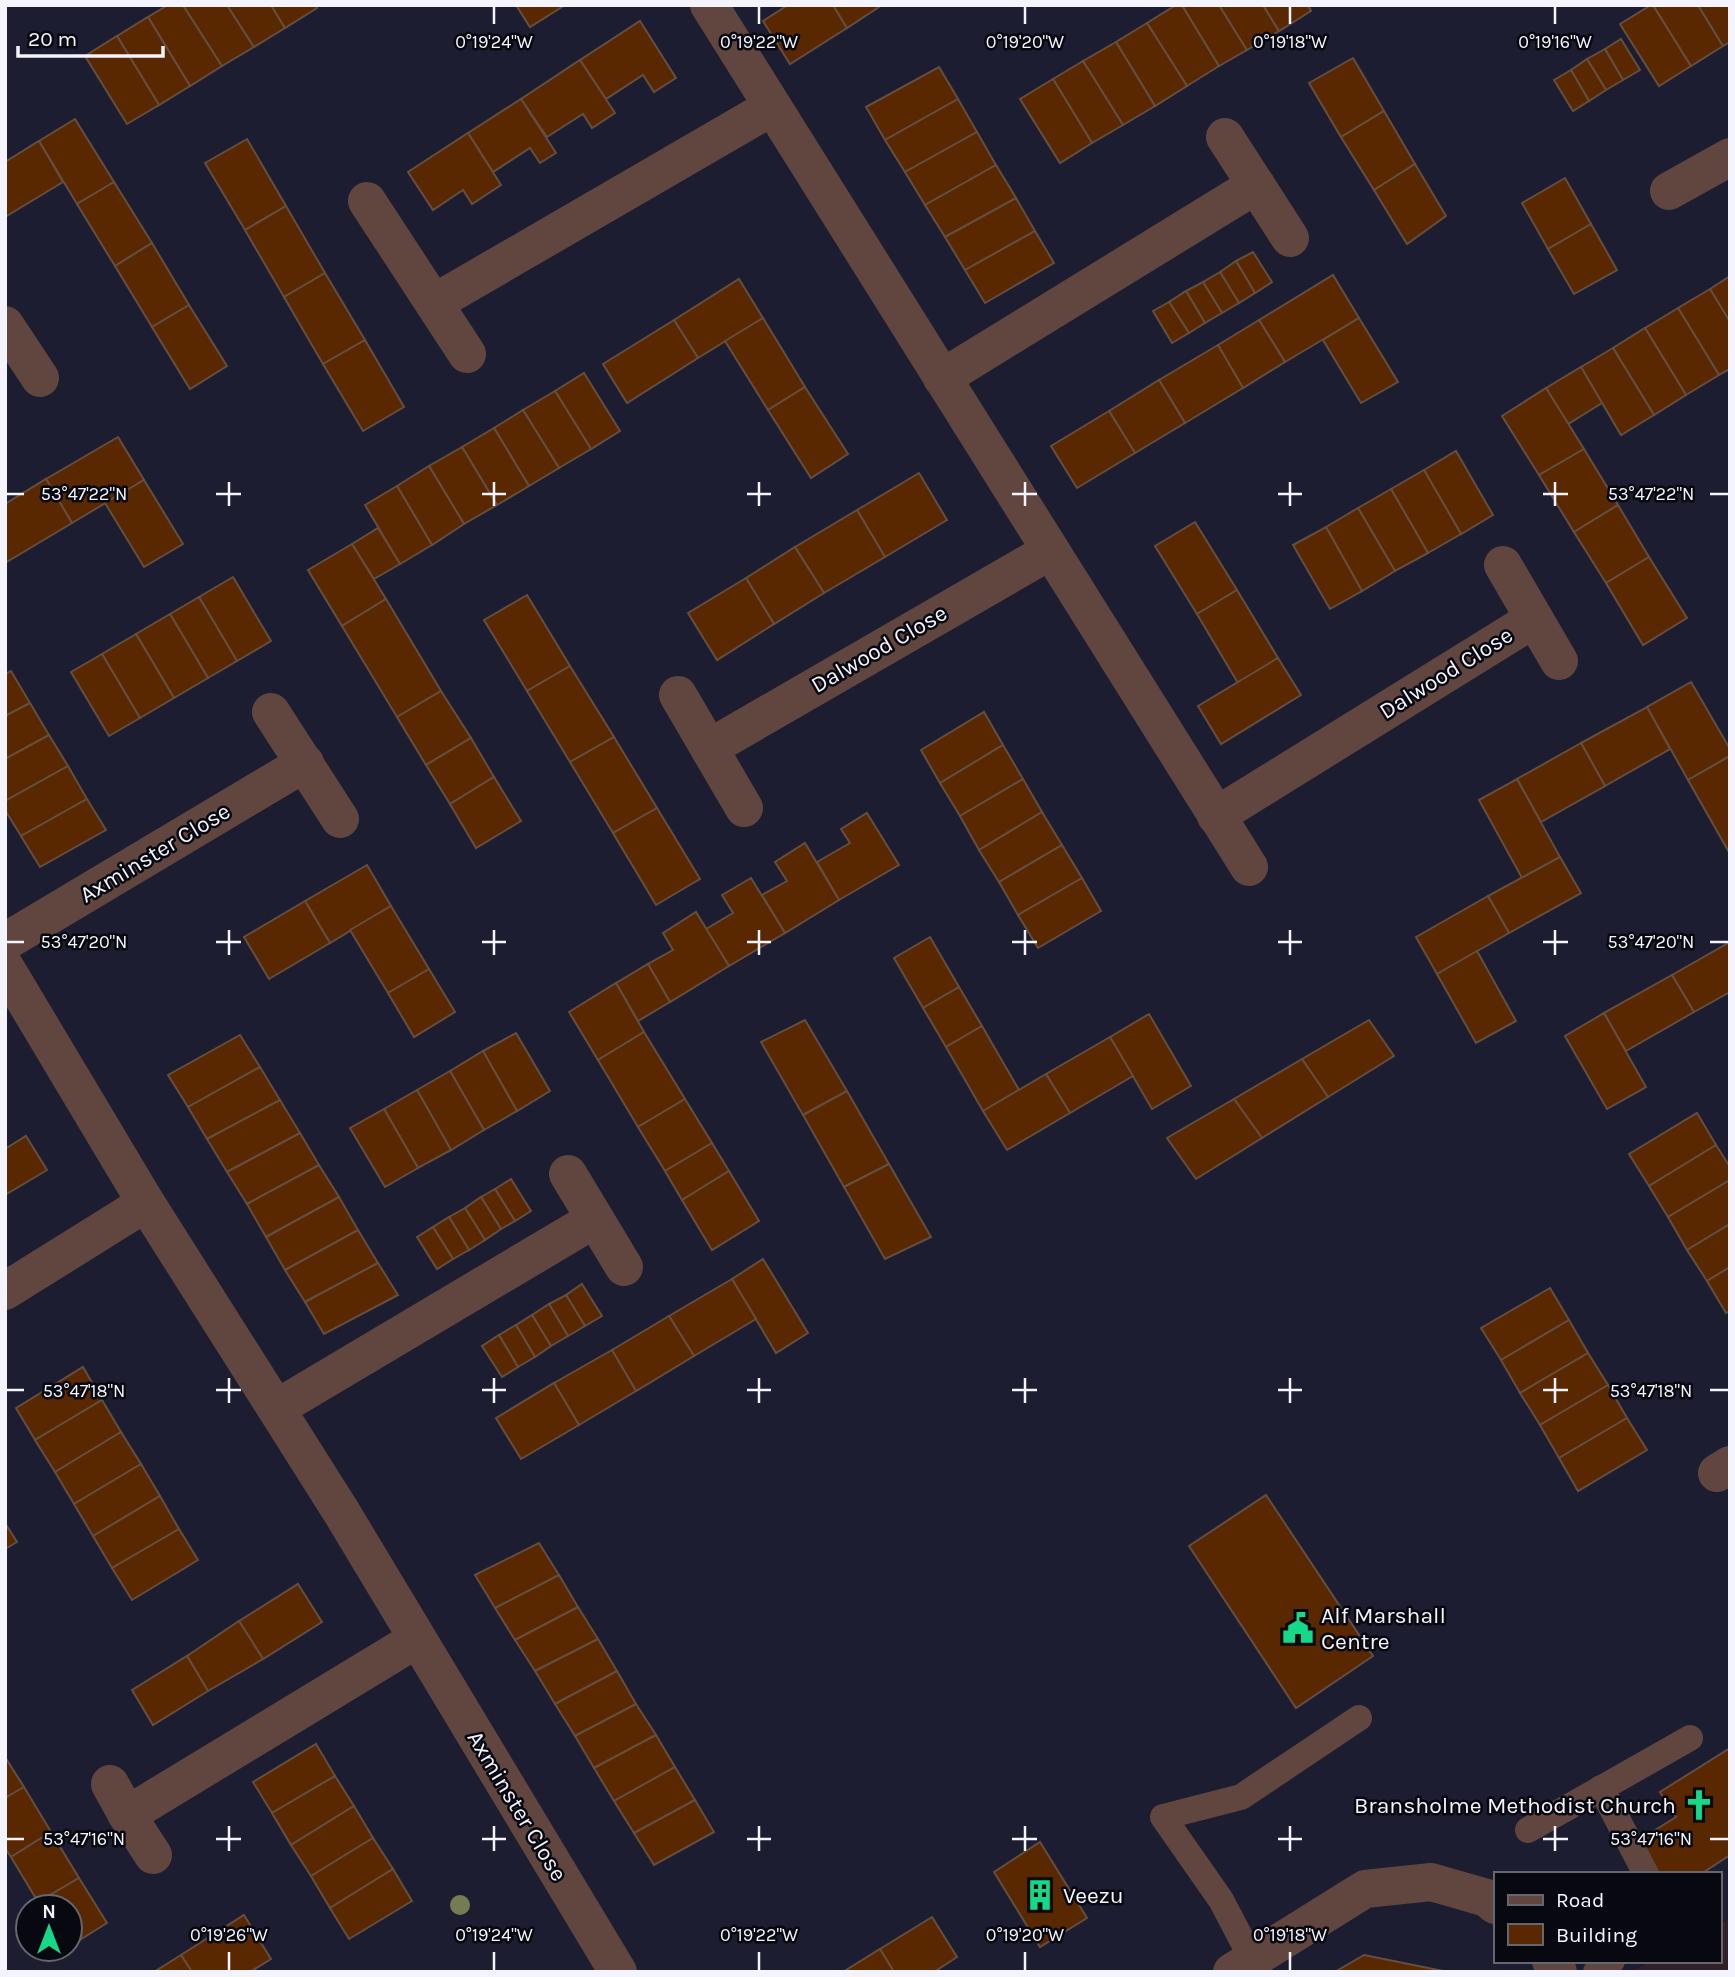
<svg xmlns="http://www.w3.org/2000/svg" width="1735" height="1977" font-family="Karla,sans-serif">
	<rect width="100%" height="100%" fill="#1c1d31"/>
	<path fill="#322029" d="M1730 1919V1972H1631L1651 1961H1719V1924Z"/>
	<g fill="#592700" stroke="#644e40" stroke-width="2">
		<path d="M168 5H183L222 66 190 86 148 17Z"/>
		<path d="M183 5H227L254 47 222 66Z"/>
		<path d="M227 5H271L285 28 254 47Z"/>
		<path d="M271 5H315L317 8 285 28Z"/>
		<path d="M516 5H565L530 27Z"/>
		<path d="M788 5H833L847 28 790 64 763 21Z"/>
		<path d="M833 5H882L847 28Z"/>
		<path d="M1176 5H1182L1219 66 1187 86 1147 23Z"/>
		<path d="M1182 5H1219L1247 50 1219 66Z"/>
		<path d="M1219 5H1263L1279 31 1247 50Z"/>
		<path d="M1263 5H1308L1311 11 1279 31Z"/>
		<path d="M1651 5H1653L1691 66 1659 86 1620 24Z"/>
		<path d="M1653 5H1698L1723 46 1691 66Z"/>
		<path d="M1698 5H1730V42L1723 46Z"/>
		<path d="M148 17 190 86 159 105 117 36Z"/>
		<path d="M640 21 676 78 654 92 643 75 606 99 580 60Z"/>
		<path d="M1147 23 1187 86 1155 106 1116 42Z"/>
		<path d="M117 36 159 105 127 124 85 56Z"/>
		<path d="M1621 39 1640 70 1623 80 1605 49Z"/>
		<path d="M1116 42 1155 106 1123 125 1083 61Z"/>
		<path d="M1605 49 1623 80 1606 90 1587 59Z"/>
		<path d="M1353 58 1384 111 1341 137 1309 83Z"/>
		<path d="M1587 59 1606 90 1589 101 1571 70Z"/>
		<path d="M580 60 615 113 592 128 583 114 547 137 521 99Z"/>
		<path d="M1083 61 1123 125 1092 143 1053 79Z"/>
		<path d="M939 67 958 99 885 140 866 107Z"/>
		<path d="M1571 70 1589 101 1573 111 1554 80Z"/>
		<path d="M1053 79 1092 143 1060 163 1020 99Z"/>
		<path d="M521 99 556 153 540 163 530 148 493 172 468 133Z"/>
		<path d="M958 99 977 132 905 172 885 140Z"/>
		<path d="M1384 111 1415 164 1374 190 1341 137Z"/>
		<path d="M75 119 114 182 77 204 39 141Z"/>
		<path d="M977 132 996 165 925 205 905 172Z"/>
		<path d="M468 133 501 185 472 204 463 190 433 210 408 172Z"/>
		<path d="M247 139 286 206 245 230 205 163Z"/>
		<path d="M39 141 63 182 5 217V162Z"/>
		<path d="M1415 164 1446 216 1407 244 1374 190Z"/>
		<path d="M996 165 1016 198 945 237 925 205Z"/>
		<path d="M1565 178 1591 224 1548 249 1522 203Z"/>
		<path d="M114 182 152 243 115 266 77 204Z"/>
		<path d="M1016 198 1035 231 965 270 945 237Z"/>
		<path d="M286 206 325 273 284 297 245 230Z"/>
		<path d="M1591 224 1617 270 1574 294 1548 249Z"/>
		<path d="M1035 231 1054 263 985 303 965 270Z"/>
		<path d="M152 243 189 305 152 327 115 266Z"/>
		<path d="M1253 252 1272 282 1255 293 1236 261Z"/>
		<path d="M1236 261 1255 293 1239 303 1220 272Z"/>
		<path d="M1220 272 1239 303 1222 313 1203 282Z"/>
		<path d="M325 273 365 340 323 364 284 297Z"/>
		<path d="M1333 275 1359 318 1285 362 1259 320Z"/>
		<path d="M1730 276V322L1710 289Z"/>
		<path d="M739 279 763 318 698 358 674 320Z"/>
		<path d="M1203 282 1222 313 1205 323 1186 291Z"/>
		<path d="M1710 289 1730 322V369L1719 375 1678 308Z"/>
		<path d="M1186 291 1205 323 1189 333 1169 302Z"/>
		<path d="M1169 302 1189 333 1172 343 1153 311Z"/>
		<path d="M189 305 227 366 190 389 152 327Z"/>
		<path d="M1678 308 1719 375 1686 395 1645 328Z"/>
		<path d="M763 318 805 387 768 410 725 341Z"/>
		<path d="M1359 318 1398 382 1361 403 1323 340Z"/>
		<path d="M674 320 698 358 627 403 603 364Z"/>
		<path d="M1259 320 1285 362 1243 388 1218 345Z"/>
		<path d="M1645 328 1686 395 1654 415 1613 348Z"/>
		<path d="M365 340 404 407 363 431 323 364Z"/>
		<path d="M1218 345 1243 388 1185 423 1159 380Z"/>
		<path d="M1613 348 1654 415 1621 435 1581 367Z"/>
		<path d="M1581 367 1602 403 1568 424 1546 388Z"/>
		<path d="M584 373 620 431 591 449 555 391Z"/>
		<path d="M1159 380 1185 423 1135 453 1109 411Z"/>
		<path d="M805 387 848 454 811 478 768 410Z"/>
		<path d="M1546 388 1584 449 1539 475 1502 416Z"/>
		<path d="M555 391 591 449 559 468 523 410Z"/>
		<path d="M523 410 559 468 529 486 494 428Z"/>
		<path d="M1109 411 1135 453 1077 488 1051 446Z"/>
		<path d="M494 428 529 486 497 505 462 447Z"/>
		<path d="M118 437 144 480 72 523 46 479Z"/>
		<path d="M462 447 497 505 464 524 429 466Z"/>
		<path d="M1584 449 1618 505 1574 532 1539 475Z"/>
		<path d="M1456 451 1493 515 1461 534 1424 470Z"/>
		<path d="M429 466 464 524 432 545 397 486Z"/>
		<path d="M1424 470 1461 534 1428 553 1391 489Z"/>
		<path d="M919 473 947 520 885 557 857 510Z"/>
		<path d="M46 479 72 523 5 563V504Z"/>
		<path d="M144 480 183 544 144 567 105 503Z"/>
		<path d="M397 486 432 545 400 564 365 505Z"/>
		<path d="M1391 489 1428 553 1395 571 1358 508Z"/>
		<path d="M1618 505 1649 557 1606 583 1574 532Z"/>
		<path d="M1358 508 1395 571 1362 591 1326 527Z"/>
		<path d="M857 510 885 557 824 593 795 547Z"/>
		<path d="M1195 522 1237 590 1197 614 1155 546Z"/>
		<path d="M1326 527 1362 591 1330 609 1293 545Z"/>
		<path d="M378 528 400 564 374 579 352 544Z"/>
		<path d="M352 544 386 599 342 626 308 570Z"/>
		<path d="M795 547 824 593 774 624 746 578Z"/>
		<path d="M1649 557 1687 618 1643 645 1606 583Z"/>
		<path d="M233 577 271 641 237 661 199 597Z"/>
		<path d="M746 578 774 624 717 660 688 613Z"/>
		<path d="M1237 590 1278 658 1238 683 1197 614Z"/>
		<path d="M527 595 570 666 527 691 484 620Z"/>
		<path d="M199 597 237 661 208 678 170 614Z"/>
		<path d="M386 599 441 691 397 717 342 626Z"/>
		<path d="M170 614 208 678 174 698 136 634Z"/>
		<path d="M136 634 174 698 140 718 102 654Z"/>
		<path d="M102 654 140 718 109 736 71 672Z"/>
		<path d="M1278 658 1301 695 1221 744 1198 706Z"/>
		<path d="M570 666 614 737 570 762 527 691Z"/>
		<path d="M11 671 30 703 5 716V674Z"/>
		<path d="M1691 682 1730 749V756L1688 780 1647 707Z"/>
		<path d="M441 691 471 738 426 765 397 717Z"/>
		<path d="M30 703 49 735 5 759V716Z"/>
		<path d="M1647 707 1670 749 1605 786 1581 743Z"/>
		<path d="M984 712 1003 745 940 783 921 750Z"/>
		<path d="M49 735 68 766 5 801V759Z"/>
		<path d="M614 737 657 808 613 833 570 762Z"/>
		<path d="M471 738 494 777 450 804 426 765Z"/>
		<path d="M1581 743 1605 786 1541 822 1517 779Z"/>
		<path d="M1003 745 1023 779 960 816 940 783Z"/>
		<path d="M1730 756V854L1688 780Z"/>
		<path d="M68 766 87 799 21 836 5 810V801Z"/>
		<path d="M494 777 521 821 476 848 450 804Z"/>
		<path d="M1023 779 1042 812 979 850 960 816Z"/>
		<path d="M1517 779 1560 857 1522 878 1479 800Z"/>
		<path d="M87 799 106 830 40 867 21 836Z"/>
		<path d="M657 808 700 879 656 905 613 833Z"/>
		<path d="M1042 812 1062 845 999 882 979 850Z"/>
		<path d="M867 813 899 865 839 900 817 862 850 843 841 829Z"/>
		<path d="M805 843 839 900 785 933 762 895 787 881 775 862Z"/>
		<path d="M1062 845 1082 878 1018 915 999 882Z"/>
		<path d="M1560 857 1581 893 1509 933 1488 896Z"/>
		<path d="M367 865 391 906 330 943 305 901Z"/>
		<path d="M751 878 785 933 729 966 706 929 733 913 722 895Z"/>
		<path d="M1082 878 1101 911 1038 948 1018 915Z"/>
		<path d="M1488 896 1509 933 1437 974 1416 937Z"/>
		<path d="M305 901 330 943 269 979 244 937Z"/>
		<path d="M391 906 429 969 388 993 350 930Z"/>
		<path d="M696 912 729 966 670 1002 648 964 673 950 663 933Z"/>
		<path d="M930 937 959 987 923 1008 894 958Z"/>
		<path d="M1730 942V992L1694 1012 1672 975Z"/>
		<path d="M1477 951 1516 1021 1476 1043 1437 974Z"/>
		<path d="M648 964 670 1002 638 1021 616 983Z"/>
		<path d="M429 969 455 1012 414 1037 388 993Z"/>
		<path d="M1672 975 1694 1012 1626 1051 1604 1013Z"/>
		<path d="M616 983 644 1032 598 1060 569 1012Z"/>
		<path d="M959 987 982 1026 946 1047 923 1008Z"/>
		<path d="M1604 1013 1646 1087 1607 1109 1565 1036Z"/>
		<path d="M1149 1014 1191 1086 1152 1109 1110 1037Z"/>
		<path d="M805 1020 847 1091 803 1115 761 1042Z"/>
		<path d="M1369 1020 1394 1056 1328 1097 1302 1059Z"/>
		<path d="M982 1026 1019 1090 983 1111 946 1047Z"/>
		<path d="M644 1032 685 1099 638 1127 598 1060Z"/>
		<path d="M516 1033 550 1091 517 1111 483 1051Z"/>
		<path d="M240 1035 260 1067 188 1107 168 1075Z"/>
		<path d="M1110 1037 1133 1076 1070 1113 1046 1074Z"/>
		<path d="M483 1051 517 1111 484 1130 450 1071Z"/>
		<path d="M1302 1059 1328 1097 1262 1138 1234 1099Z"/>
		<path d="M260 1067 280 1100 207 1139 188 1107Z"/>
		<path d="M450 1071 484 1130 451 1150 417 1090Z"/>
		<path d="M1046 1074 1070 1113 1007 1150 983 1111Z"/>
		<path d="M417 1090 451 1150 418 1168 384 1109Z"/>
		<path d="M847 1091 889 1164 844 1187 803 1115Z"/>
		<path d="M685 1099 712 1143 665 1171 638 1127Z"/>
		<path d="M1234 1099 1262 1138 1196 1179 1167 1138Z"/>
		<path d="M280 1100 300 1133 227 1172 207 1139Z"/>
		<path d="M384 1109 418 1168 385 1187 350 1128Z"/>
		<path d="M1697 1113 1716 1145 1649 1186 1629 1154Z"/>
		<path d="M300 1133 319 1165 247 1204 227 1172Z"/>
		<path d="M26 1136 47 1170 5 1195V1149Z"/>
		<path d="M712 1143 729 1171 682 1200 665 1171Z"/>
		<path d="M1716 1145 1730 1167V1180L1668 1217 1649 1186Z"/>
		<path d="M889 1164 931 1237 885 1259 844 1187Z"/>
		<path d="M319 1165 339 1197 266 1237 247 1204Z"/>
		<path d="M729 1171 759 1221 712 1250 682 1200Z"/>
		<path d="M511 1179 531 1211 515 1221 495 1189Z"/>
		<path d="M1730 1180V1224L1687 1250 1668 1217Z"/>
		<path d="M495 1189 515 1221 501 1229 481 1197Z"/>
		<path d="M339 1197 358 1230 285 1270 266 1237Z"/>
		<path d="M481 1197 501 1229 485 1240 465 1208Z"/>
		<path d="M465 1208 485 1240 469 1250 449 1217Z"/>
		<path d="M449 1217 469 1250 453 1259 433 1227Z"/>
		<path d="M1730 1224V1267L1707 1281 1687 1250Z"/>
		<path d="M433 1227 453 1259 437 1269 417 1237Z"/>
		<path d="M358 1230 378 1263 305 1302 285 1270Z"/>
		<path d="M763 1259 808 1333 776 1353 732 1279Z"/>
		<path d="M378 1263 398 1295 324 1334 305 1302Z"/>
		<path d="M1730 1267V1311L1726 1313 1707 1281Z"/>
		<path d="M732 1279 756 1319 694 1356 669 1316Z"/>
		<path d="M582 1284 602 1316 585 1326 566 1295Z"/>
		<path d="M1550 1288 1569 1320 1501 1360 1481 1328Z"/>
		<path d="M566 1295 585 1326 568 1336 549 1304Z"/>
		<path d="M549 1304 568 1336 551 1346 532 1315Z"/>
		<path d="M532 1315 551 1346 535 1357 516 1325Z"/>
		<path d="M669 1316 694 1356 636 1391 612 1350Z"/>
		<path d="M1569 1320 1588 1353 1520 1393 1501 1360Z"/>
		<path d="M516 1325 535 1357 518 1367 499 1335Z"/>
		<path d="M499 1335 518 1367 502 1377 482 1346Z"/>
		<path d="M612 1350 636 1391 579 1425 554 1383Z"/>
		<path d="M1588 1353 1608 1385 1540 1425 1520 1393Z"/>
		<path d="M83 1367 102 1400 35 1440 16 1408Z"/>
		<path d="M554 1383 579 1425 521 1459 496 1418Z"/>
		<path d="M1608 1385 1627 1418 1559 1458 1540 1425Z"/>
		<path d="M102 1400 121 1432 55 1472 35 1440Z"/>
		<path d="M1627 1418 1647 1450 1578 1491 1559 1458Z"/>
		<path d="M121 1432 141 1464 74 1504 55 1472Z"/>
		<path d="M141 1464 160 1496 93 1536 74 1504Z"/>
		<path d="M1266 1495 1373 1656 1296 1708 1189 1546Z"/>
		<path d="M160 1496 179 1529 112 1568 93 1536Z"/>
		<path d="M5 1523 17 1542 5 1549Z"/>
		<path d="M179 1529 198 1560 132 1600 112 1568Z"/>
		<path d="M539 1543 559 1575 495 1608 475 1575Z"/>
		<path d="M559 1575 578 1607 515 1640 495 1608Z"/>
		<path d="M298 1584 322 1622 263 1659 239 1621Z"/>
		<path d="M578 1607 598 1639 535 1671 515 1640Z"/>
		<path d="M239 1621 263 1659 208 1691 187 1656Z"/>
		<path d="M598 1639 617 1671 555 1704 535 1671Z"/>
		<path d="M187 1656 208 1691 153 1725 132 1690Z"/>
		<path d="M617 1671 636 1704 575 1736 555 1704Z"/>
		<path d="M636 1704 656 1735 594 1768 575 1736Z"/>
		<path d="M656 1735 675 1767 614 1801 594 1768Z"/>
		<path d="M316 1744 335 1776 272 1813 253 1782Z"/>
		<path d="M1730 1748V1855L1701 1874H1656L1636 1842 1676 1817 1660 1792Z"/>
		<path d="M5 1757 24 1787 5 1798Z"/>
		<path d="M675 1767 695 1800 634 1833 614 1801Z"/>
		<path d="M335 1776 354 1806 291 1845 272 1813Z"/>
		<path d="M24 1787 51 1832 11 1857 5 1848V1798Z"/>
		<path d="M695 1800 714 1832 654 1865 634 1833Z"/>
		<path d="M354 1806 373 1838 311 1876 291 1845Z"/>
		<path d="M51 1832 79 1878 38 1902 11 1857Z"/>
		<path d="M373 1838 393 1869 330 1908 311 1876Z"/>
		<path d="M1040 1842 1087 1918 1040 1947 994 1872Z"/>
		<path d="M393 1869 412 1901 349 1939 330 1908Z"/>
		<path d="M79 1878 107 1923 70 1946V1907H41L38 1902Z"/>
		<path d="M244 1915 271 1959 250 1972H192L181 1955Z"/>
		<path d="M932 1917 957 1957 934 1972H894L880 1949Z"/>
		<path d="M880 1949 894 1972H843Z"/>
		<path d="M181 1955 192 1972H154Z"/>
		<path d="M1364 1955 1448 1972H1335Z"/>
	</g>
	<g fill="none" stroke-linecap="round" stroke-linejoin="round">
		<g stroke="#614640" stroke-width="26">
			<path d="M1601 1788 1646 1874"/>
			<path d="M1528 1830 1690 1738"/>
			<path d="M1252 1959 1221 1900 1163 1817 1241 1797 1359 1718"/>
			<path d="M1596 1972 1612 1961"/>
		</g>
		<g stroke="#614640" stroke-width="38">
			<path d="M709 5 1249 867"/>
			<path d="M1225 137 1290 238"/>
			<path d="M1669 191 1730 157"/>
			<path d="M367 201 467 354"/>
			<path d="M434 303 772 107"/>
			<path d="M5 325 40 378"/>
			<path d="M942 378 1256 185"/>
			<path d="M1503 565 1559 661"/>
			<path d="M678 695 744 808"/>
			<path d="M271 712 340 819"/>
			<path d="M709 748 1050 551"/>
			<path d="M1216 816 1534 619"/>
			<path d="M5 942 305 763"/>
			<path d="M5 967 146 1203 342 1513 618 1972"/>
			<path d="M568 1174 624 1267"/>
			<path d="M5 1291 146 1203"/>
			<path d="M277 1408 595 1219"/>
			<path d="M1717 1473 1730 1465"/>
			<path d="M110 1784 127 1815 153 1855"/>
			<path d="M127 1815 417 1639"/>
			<path d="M1551 1961 1558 1972"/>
			<path d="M1232 1972 1365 1889 1431 1882 1487 1898 1495 1905"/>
		</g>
	</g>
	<circle fill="#757c52" cx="460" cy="1905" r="10"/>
	<path fill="none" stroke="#f3f4fd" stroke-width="2.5" d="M494 7V24M759 7V24M1025 7V24M1290 7V24M1555 7V24M229 482V506M494 482V506M759 482V506M1025 482V506M1290 482V506M1555 482V506M7 494H24M216 494H241M482 494H506M747 494H771M1012 494H1037M1278 494H1302M1543 494H1568M1710 494H1728M229 930V955M494 930V955M759 930V955M1025 930V955M1290 930V955M1555 930V955M7 942H24M216 942H241M482 942H506M747 942H771M1012 942H1037M1278 942H1302M1543 942H1568M1710 942H1728M229 1378V1403M494 1378V1403M759 1378V1403M1025 1378V1403M1290 1378V1403M1555 1378V1403M7 1390H24M216 1390H241M482 1390H506M747 1390H771M1012 1390H1037M1278 1390H1302M1543 1390H1568M1710 1390H1728M229 1826V1851M494 1826V1851M759 1826V1851M1025 1826V1851M1290 1826V1851M1555 1826V1851M7 1839H24M216 1839H241M482 1839H506M747 1839H771M1012 1839H1037M1278 1839H1302M1543 1839H1568M1710 1839H1728M229 1952V1970M494 1952V1970M759 1952V1970M1025 1952V1970M1290 1952V1970"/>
	<defs>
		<symbol id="civic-bare" viewBox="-9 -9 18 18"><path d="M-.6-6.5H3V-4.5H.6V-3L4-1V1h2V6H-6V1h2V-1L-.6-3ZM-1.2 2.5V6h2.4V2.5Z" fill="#15d989" stroke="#080811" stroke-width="2.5" paint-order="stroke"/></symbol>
		<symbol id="church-bare" viewBox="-9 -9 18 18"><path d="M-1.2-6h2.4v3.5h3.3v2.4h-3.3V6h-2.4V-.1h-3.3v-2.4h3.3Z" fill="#15d989" stroke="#080811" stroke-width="2.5" paint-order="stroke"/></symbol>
		<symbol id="building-bare" viewBox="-9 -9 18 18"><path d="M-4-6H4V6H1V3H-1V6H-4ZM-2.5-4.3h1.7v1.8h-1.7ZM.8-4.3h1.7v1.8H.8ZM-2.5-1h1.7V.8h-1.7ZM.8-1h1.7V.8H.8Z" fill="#15d989" stroke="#080811" stroke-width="2.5" paint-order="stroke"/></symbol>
	</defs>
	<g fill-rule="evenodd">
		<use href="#civic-bare" x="1276" y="1606" width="44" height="44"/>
		<use href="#church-bare" x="1677" y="1783" width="44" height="44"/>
		<use href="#building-bare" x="1018" y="1873" width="44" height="44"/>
	</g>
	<g text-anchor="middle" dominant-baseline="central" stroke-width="5" stroke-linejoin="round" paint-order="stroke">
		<g font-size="23" fill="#f3f4fd" stroke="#080811">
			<text transform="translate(879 649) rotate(-30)">Dalwood Close</text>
			<text transform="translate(1446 673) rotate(-32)">Dalwood Close</text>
			<text transform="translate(155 853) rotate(-31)">Axminster Close</text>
			<text transform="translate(517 1806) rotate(59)">Axminster Close</text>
		</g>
		<g font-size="23" fill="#f3f4fd" stroke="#080811" text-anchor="start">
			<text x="1321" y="1615">Alf Marshall<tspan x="1321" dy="26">Centre</tspan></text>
			<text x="1676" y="1805" text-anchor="end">Bransholme Methodist Church</text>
			<text x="1063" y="1895">Veezu</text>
		</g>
	</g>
	<g font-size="18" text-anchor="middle" fill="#f3f4fd" stroke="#080811" stroke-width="5" stroke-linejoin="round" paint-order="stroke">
		<text x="494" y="48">0°19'24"W</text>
		<text x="759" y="48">0°19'22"W</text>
		<text x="1025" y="48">0°19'20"W</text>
		<text x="1290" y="48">0°19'18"W</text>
		<text x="1555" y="48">0°19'16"W</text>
		<text x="84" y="500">53°47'22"N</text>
		<text x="1651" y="500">53°47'22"N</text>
		<text x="84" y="948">53°47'20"N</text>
		<text x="1651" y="948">53°47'20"N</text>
		<text x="84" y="1397">53°47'18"N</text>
		<text x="1651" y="1397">53°47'18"N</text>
		<text x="84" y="1845">53°47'16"N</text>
		<text x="1651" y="1845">53°47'16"N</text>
		<text x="229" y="1941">0°19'26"W</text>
		<text x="494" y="1941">0°19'24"W</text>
		<text x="759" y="1941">0°19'22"W</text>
		<text x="1025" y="1941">0°19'20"W</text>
		<text x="1290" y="1941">0°19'18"W</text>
	</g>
	<rect width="1735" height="1977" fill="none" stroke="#f3f4fd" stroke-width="14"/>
	<rect x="1494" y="1872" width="228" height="91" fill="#080811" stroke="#66666f" stroke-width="2"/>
	<rect x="1508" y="1895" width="35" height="10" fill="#614640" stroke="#66666f" stroke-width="2"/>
	<text x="1556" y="1907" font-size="21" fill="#f3f4fd">Road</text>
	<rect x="1508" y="1924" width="35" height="21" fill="#592700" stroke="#66666f" stroke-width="2"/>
	<text x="1556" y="1942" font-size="21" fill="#f3f4fd">Building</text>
	<g transform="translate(49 1928)"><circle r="33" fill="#080811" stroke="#66666f" stroke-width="2"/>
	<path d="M0-5L12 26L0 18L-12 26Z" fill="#15d989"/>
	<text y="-10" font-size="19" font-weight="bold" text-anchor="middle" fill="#f3f4fd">N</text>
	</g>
	<path d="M18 46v10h145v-10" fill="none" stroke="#f3f4fd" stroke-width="3.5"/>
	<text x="28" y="46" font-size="21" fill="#f3f4fd" stroke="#080811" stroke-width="5" paint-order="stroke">20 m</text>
</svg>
